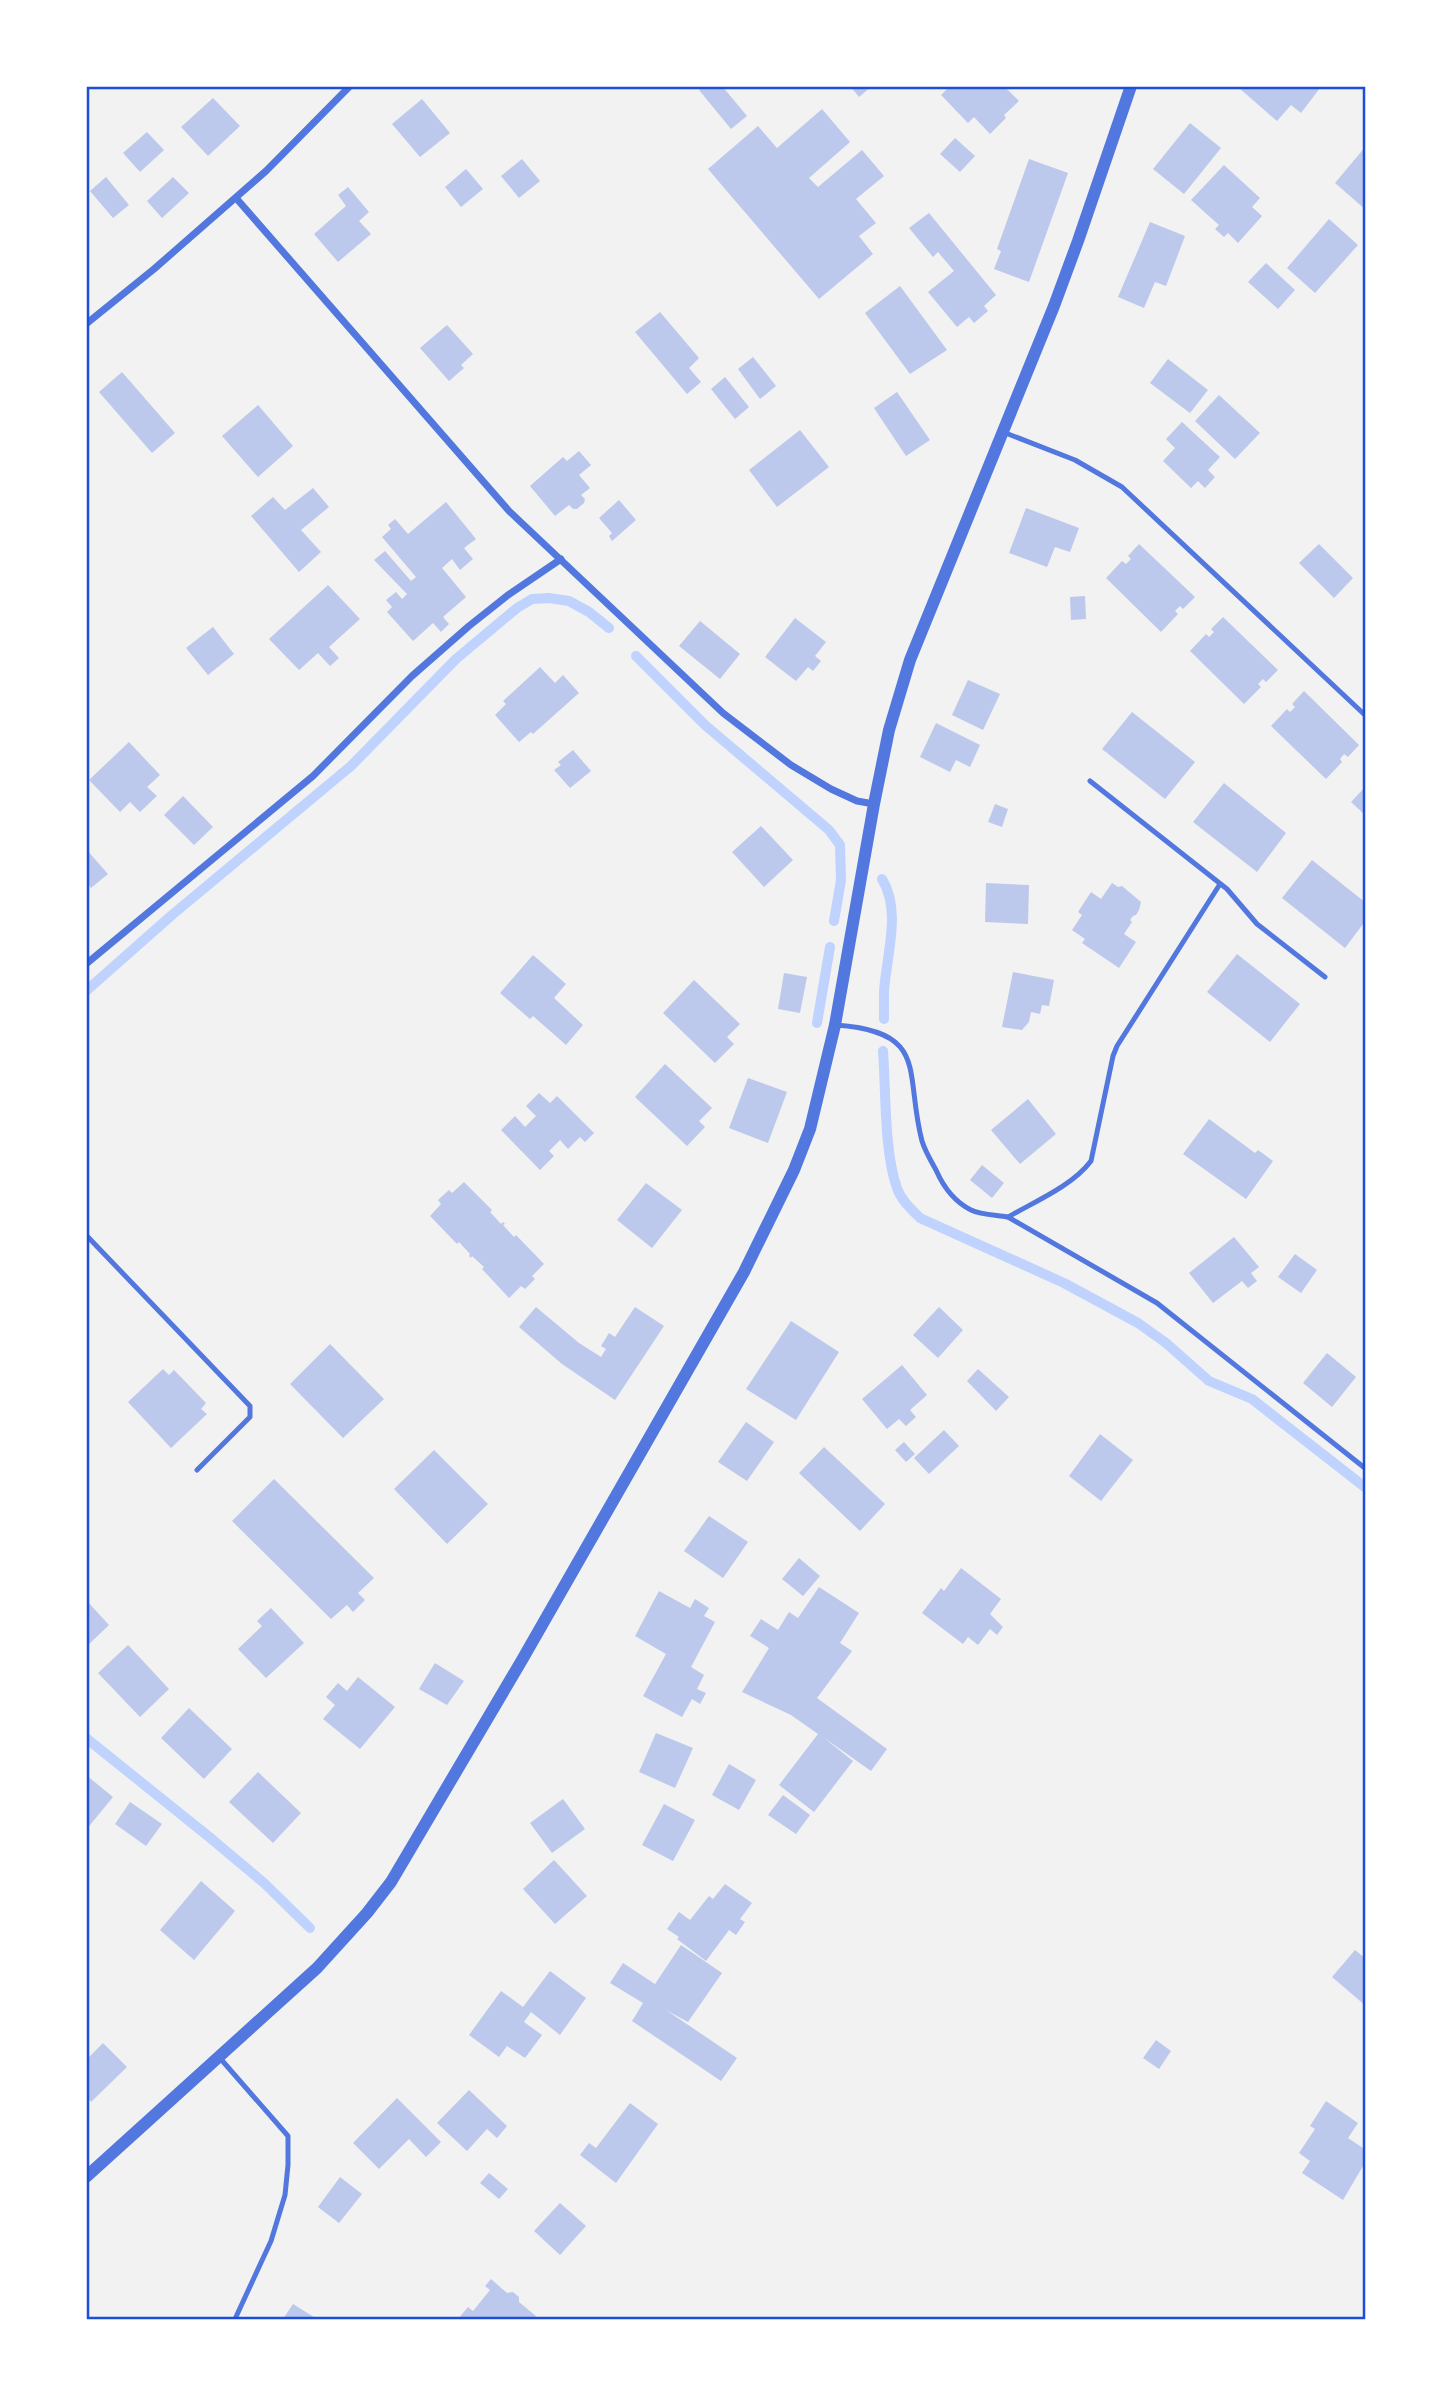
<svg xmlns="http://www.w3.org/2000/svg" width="1452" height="2405" font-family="'Source Sans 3',sans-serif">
	<rect width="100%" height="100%" fill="#f2f2f2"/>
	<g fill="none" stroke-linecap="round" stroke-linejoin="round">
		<g stroke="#bfd3fe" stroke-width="10">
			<path d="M636 656 705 725 829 830 840 845 841 880 834 921"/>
			<path d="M882 879C902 911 886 956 884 992 884 1001 884 1010 884 1019"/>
			<path d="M86 991 172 915 351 766 456 659 517 608 532 599 549 598 569 601 589 612 609 628"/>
			<path d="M817 1023 830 947"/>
			<path d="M883 1051C886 1090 884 1152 897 1188 901 1200 911 1209 920 1218L1064 1283 1138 1323 1166 1343 1209 1381 1252 1399 1366 1488"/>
			<path d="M86 1738 208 1836 264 1883 310 1928"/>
		</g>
	</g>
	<g fill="#bdc9ec">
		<path d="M705 86H722L747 116 731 129 699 90Z"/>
		<path d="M850 86H872L859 97Z"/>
		<path d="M950 86H1004L1019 101 1004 115 1006 118 990 134 974 117 968 123 941 95Z"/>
		<path d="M1241 86H1318L1320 88 1301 113 1291 105 1277 121 1239 88Z"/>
		<path d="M213 98 240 126 208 156 181 127Z"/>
		<path d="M422 99 450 133 420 157 392 124Z"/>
		<path d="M822 109 850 142 809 178 818 187 862 150 884 176 856 199 876 223 859 236 873 254 819 299 708 169 758 126 777 148Z"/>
		<path d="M1190 123 1221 148 1184 194 1153 169Z"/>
		<path d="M147 132 164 150 140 172 123 153Z"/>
		<path d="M955 138 975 156 960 172 940 154Z"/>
		<path d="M1366 146V210L1335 183Z"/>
		<path d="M522 159 540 181 519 198 501 176Z"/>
		<path d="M1029 159 1068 173 1029 282 994 269 1001 251 997 249Z"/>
		<path d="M1224 165 1260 198 1252 207 1262 216 1238 243 1228 233 1224 237 1215 229 1219 225 1191 200Z"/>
		<path d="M466 169 483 189 461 207 445 187Z"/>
		<path d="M106 177 129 205 113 218 90 191Z"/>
		<path d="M173 177 189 193 162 218 147 201Z"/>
		<path d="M348 187 369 212 359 221 371 234 338 262 314 234 346 206 338 195Z"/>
		<path d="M929 213 996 295 984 306 988 311 974 323 969 317 957 327 928 292 954 271 938 252 933 257 909 228Z"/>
		<path d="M1329 219 1358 245 1315 293 1287 268Z"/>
		<path d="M1150 222 1185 236 1166 286 1155 282 1144 308 1118 297Z"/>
		<path d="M1266 263 1295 290 1278 309 1248 282Z"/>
		<path d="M900 286 947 350 910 374 865 313Z"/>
		<path d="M660 312 699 358 689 368 701 382 687 394 635 332Z"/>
		<path d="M447 325 473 354 461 365 464 368 449 381 420 348Z"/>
		<path d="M753 357 776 386 760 399 738 369Z"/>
		<path d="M1168 359 1208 390 1190 413 1150 383Z"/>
		<path d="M122 372 175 433 152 453 99 392Z"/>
		<path d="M725 377 749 407 735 419 711 389Z"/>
		<path d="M897 392 930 440 906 456 874 408Z"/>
		<path d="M1219 395 1260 433 1235 459 1195 421Z"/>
		<path d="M258 405 293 446 258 477 222 436Z"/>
		<path d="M1182 422 1220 457 1208 470 1215 477 1205 488 1198 481 1191 488 1163 461 1175 448 1166 439Z"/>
		<path d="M800 430 829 467 777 507 749 470Z"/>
		<path d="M579 451 591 465 579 475 590 488 581 495 585 499 584 503 577 509H573L569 505 555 516 530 486 563 457 567 461Z"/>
		<path d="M313 488 329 507 301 530 321 552 299 572 251 516 273 497 285 510Z"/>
		<path d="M619 500 636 520 612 541 609 536 612 533 599 518Z"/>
		<path d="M446 502 476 539 464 548 473 559 460 570 452 559 442 568 466 597 443 617 449 624 441 632 433 623 413 641 387 612 392 607 386 600 396 592 402 599 407 594 374 560 385 551 411 581 416 577 382 537 391 529 388 525 395 519 408 534Z"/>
		<path d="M1026 508 1079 528 1070 552 1055 547 1047 567 1009 553Z"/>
		<path d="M1139 544 1195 597 1183 609 1180 606 1175 611 1178 614 1161 632 1106 578 1122 561 1126 564 1131 559 1128 556Z"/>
		<path d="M1319 544 1353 578 1334 598 1299 563Z"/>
		<path d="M328 585 360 619 329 647 339 658 330 666 318 653 299 670 269 639Z"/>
		<path d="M1085 596 1086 619 1071 620 1070 597Z"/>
		<path d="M1223 617 1278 670 1266 682 1263 679 1258 684 1261 687 1244 704 1190 651 1206 634 1209 637 1214 632 1211 629Z"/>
		<path d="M795 618 826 642 815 656 821 661 813 671 808 667 796 681 765 657Z"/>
		<path d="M700 621 740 654 720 679 679 646Z"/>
		<path d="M213 627 234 654 208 675 186 648Z"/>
		<path d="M540 667 555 683 563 675 579 693 533 734 531 732 519 742 495 715 506 704 503 701Z"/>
		<path d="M968 680 1000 694 983 730 952 715Z"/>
		<path d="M1304 691 1359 745 1348 757 1344 754 1340 759 1342 762 1326 779 1271 726 1287 709 1290 712 1295 707 1292 704Z"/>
		<path d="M1132 712 1195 762 1165 799 1102 749Z"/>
		<path d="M936 723 980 745 970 767 956 760 950 772 920 757Z"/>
		<path d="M129 742 160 775 147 787 157 796 140 812 130 802 120 812 89 780Z"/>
		<path d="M573 750 591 771 570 788 554 770 561 765 558 762Z"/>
		<path d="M1224 783 1286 833 1257 872 1193 822Z"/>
		<path d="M1366 786V816L1351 802Z"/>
		<path d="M183 796 213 827 194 845 164 815Z"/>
		<path d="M995 804 1008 809 1002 827 988 822Z"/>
		<path d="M761 826 793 860 764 887 732 852Z"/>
		<path d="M86 849 108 874 91 888 86 881Z"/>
		<path d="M1312 860 1366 903V920L1345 948 1282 898Z"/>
		<path d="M986 883 1029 885 1028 924 985 922Z"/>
		<path d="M1112 883 1118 887 1122 886 1141 902 1139 910 1136 915 1133 916 1130 920 1132 922 1124 934 1136 942 1119 968 1082 943 1085 939 1072 930 1082 915 1078 912 1091 892 1101 899Z"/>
		<path d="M1237 954 1300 1004 1270 1042 1207 992Z"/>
		<path d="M533 955 566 984 554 998 583 1025 566 1045 533 1016 530 1019 500 993Z"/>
		<path d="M1013 972 1054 980 1049 1006 1042 1005 1040 1014 1031 1012 1029 1022 1022 1030 1002 1027Z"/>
		<path d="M784 973 807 977 800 1013 778 1009Z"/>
		<path d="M694 980 740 1024 727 1037 734 1044 715 1063 663 1013Z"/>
		<path d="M665 1064 712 1108 699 1121 705 1127 687 1146 635 1097Z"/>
		<path d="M748 1078 787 1092 768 1143 729 1128Z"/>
		<path d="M539 1093 550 1103 557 1096 594 1133 585 1142 580 1137 568 1149 560 1140 549 1151 554 1156 540 1170 501 1130 515 1116 525 1127 536 1116 526 1106Z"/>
		<path d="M1028 1099 1056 1134 1020 1164 991 1130Z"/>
		<path d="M1209 1119 1255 1153 1258 1150 1273 1161 1246 1199 1183 1154Z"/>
		<path d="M982 1165 1004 1183 992 1198 970 1180Z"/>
		<path d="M464 1182 492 1210 490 1212 501 1224 503 1222 505 1224 503 1225 514 1237 516 1235 544 1264 532 1276 535 1279 525 1289 521 1286 509 1298 482 1269 484 1267 472 1256 471 1258 469 1256 470 1254 459 1242 457 1244 430 1216 441 1204 438 1200 449 1190 452 1193Z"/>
		<path d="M646 1183 682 1210 652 1248 617 1220Z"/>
		<path d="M1234 1237 1259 1267 1251 1273 1257 1281 1248 1288 1242 1281 1213 1303 1189 1273Z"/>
		<path d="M1295 1254 1317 1270 1301 1293 1278 1277Z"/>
		<path d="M536 1307 579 1343 601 1357 606 1349 601 1346 609 1333 615 1337 635 1307 664 1326 615 1400 562 1364 519 1327Z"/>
		<path d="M939 1307 963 1330 938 1358 913 1335Z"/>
		<path d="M791 1321 839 1352 796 1420 746 1389Z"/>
		<path d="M330 1344 384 1399 343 1438 290 1384Z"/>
		<path d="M1327 1353 1356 1377 1332 1407 1303 1383Z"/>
		<path d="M902 1365 927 1395 910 1410 916 1417 906 1426 899 1419 887 1429 862 1399Z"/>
		<path d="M163 1369 169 1375 174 1370 206 1403 201 1409 207 1414 171 1448 128 1402Z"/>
		<path d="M978 1369 1009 1397 996 1411 967 1381Z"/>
		<path d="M746 1422 774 1442 747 1481 718 1462Z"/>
		<path d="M944 1430 959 1446 929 1474 914 1458Z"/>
		<path d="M1100 1434 1133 1460 1101 1501 1069 1476Z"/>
		<path d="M904 1442 915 1454 906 1462 895 1450Z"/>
		<path d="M824 1447 885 1504 860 1531 799 1473Z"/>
		<path d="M434 1450 488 1504 447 1544 394 1489Z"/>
		<path d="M274 1479 374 1578 358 1593 365 1600 353 1612 347 1605 331 1619 232 1521Z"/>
		<path d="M709 1516 748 1542 723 1578 684 1551Z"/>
		<path d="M799 1558 820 1576 803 1596 782 1579Z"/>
		<path d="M961 1568 1001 1599 990 1614 1003 1627 997 1635 990 1629 978 1645 968 1637 963 1644 922 1613 941 1588 944 1591Z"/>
		<path d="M819 1587 859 1613 840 1643 852 1651 817 1698 887 1749 871 1771 823 1737 853 1761 814 1812 779 1785 818 1734 791 1715 742 1692 769 1648 750 1636 761 1619 778 1630 789 1612 798 1618Z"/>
		<path d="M659 1591 690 1608 695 1599 709 1608 704 1616 715 1622 691 1667 704 1675 697 1689 706 1693 700 1704 692 1699 682 1717 643 1696 666 1654 635 1636Z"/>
		<path d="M86 1600 109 1625 86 1647Z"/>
		<path d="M271 1608 304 1643 266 1678 238 1649 262 1626 257 1621Z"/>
		<path d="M128 1645 169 1689 140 1717 98 1673Z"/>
		<path d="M435 1663 464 1681 447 1705 419 1689Z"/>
		<path d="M358 1677 395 1707 360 1749 323 1719 335 1705 326 1697 338 1683 347 1691Z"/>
		<path d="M189 1708 232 1749 204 1779 161 1738Z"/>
		<path d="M656 1733 693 1748 675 1788 639 1772Z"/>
		<path d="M729 1764 756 1780 739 1810 712 1795Z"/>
		<path d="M258 1772 301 1813 273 1843 229 1802Z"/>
		<path d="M86 1775 113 1797 86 1830Z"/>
		<path d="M783 1795 810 1815 796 1834 768 1815Z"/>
		<path d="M563 1799 585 1829 552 1853 530 1823Z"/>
		<path d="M130 1802 162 1824 146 1846 115 1824Z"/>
		<path d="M664 1804 695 1820 673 1861 642 1845Z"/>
		<path d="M554 1860 587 1896 555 1924 523 1889Z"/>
		<path d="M201 1881 235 1911 194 1960 160 1930Z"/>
		<path d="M725 1884 752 1903 740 1919 745 1922 736 1935 729 1930 706 1961 677 1939 679 1937 667 1929 679 1912 690 1920 709 1896 713 1899Z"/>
		<path d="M681 1945 722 1973 688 2022 666 2010 737 2058 721 2081 632 2021 643 2003 610 1983 623 1963 655 1984Z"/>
		<path d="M1355 1950 1366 1959V2006L1332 1977Z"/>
		<path d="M550 1971 586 1998 560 2035 531 2012 524 2022 542 2035 525 2058 507 2046 499 2057 469 2035 501 1991 523 2007Z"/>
		<path d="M1156 2040 1171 2051 1159 2069 1143 2058Z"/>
		<path d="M103 2043 127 2067 91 2102 86 2096V2060Z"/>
		<path d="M469 2090 507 2126 497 2138 487 2129 467 2151 437 2123Z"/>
		<path d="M397 2098 441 2142 426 2157 409 2139 379 2169 353 2143Z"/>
		<path d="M1326 2101 1358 2123 1348 2138 1366 2150V2161L1343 2200 1302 2173 1310 2161 1299 2153 1315 2129 1310 2126Z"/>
		<path d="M630 2103 658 2124 616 2183 580 2155 589 2143 596 2148Z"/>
		<path d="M489 2173 508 2189 499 2199 480 2183Z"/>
		<path d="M340 2177 362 2194 339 2223 318 2207Z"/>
		<path d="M560 2203 586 2226 560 2255 534 2231Z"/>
		<path d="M491 2279 507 2293 513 2292 519 2297V2302L536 2316 533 2319H458L468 2307 473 2311 490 2290 485 2286Z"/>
		<path d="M293 2304 317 2319H283Z"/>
	</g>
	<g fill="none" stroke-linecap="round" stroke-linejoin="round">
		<g stroke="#5277de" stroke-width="5">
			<path d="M1003 432 1075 460 1122 487 1366 716"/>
			<path d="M1090 781 1227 889 1257 924 1325 977"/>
			<path d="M836 1025C930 1032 904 1072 922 1141 925 1151 931 1161 936 1170 943 1186 955 1202 971 1210 981 1215 997 1215 1008 1217 1036 1201 1072 1186 1091 1161L1113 1056 1117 1046 1220 884"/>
			<path d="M1008 1217 1157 1303 1366 1469"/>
			<path d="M86 1235 250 1406V1417L197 1470"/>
			<path d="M219 2057 288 2136V2165L285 2195 271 2241 235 2319"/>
		</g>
		<g stroke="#5277de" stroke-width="7">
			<path d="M236 198 509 511 723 713 791 765 831 789 857 801 874 804"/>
			<path d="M86 324 154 269 266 171 350 86"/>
			<path d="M86 964 313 776 412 676 469 626 508 595 561 559"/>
		</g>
		<path stroke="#5277de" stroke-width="12" d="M86 2177 317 1968 367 1913 391 1882 522 1660 744 1272 794 1170 810 1129 835 1025 874 804 889 730 910 660 1054 306 1078 241 1131 86"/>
	</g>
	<rect width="1452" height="2405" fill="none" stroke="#ffffff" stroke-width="175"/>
	<rect x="88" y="88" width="1276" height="2230" fill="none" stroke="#1d4ed8" stroke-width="2.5"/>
</svg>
